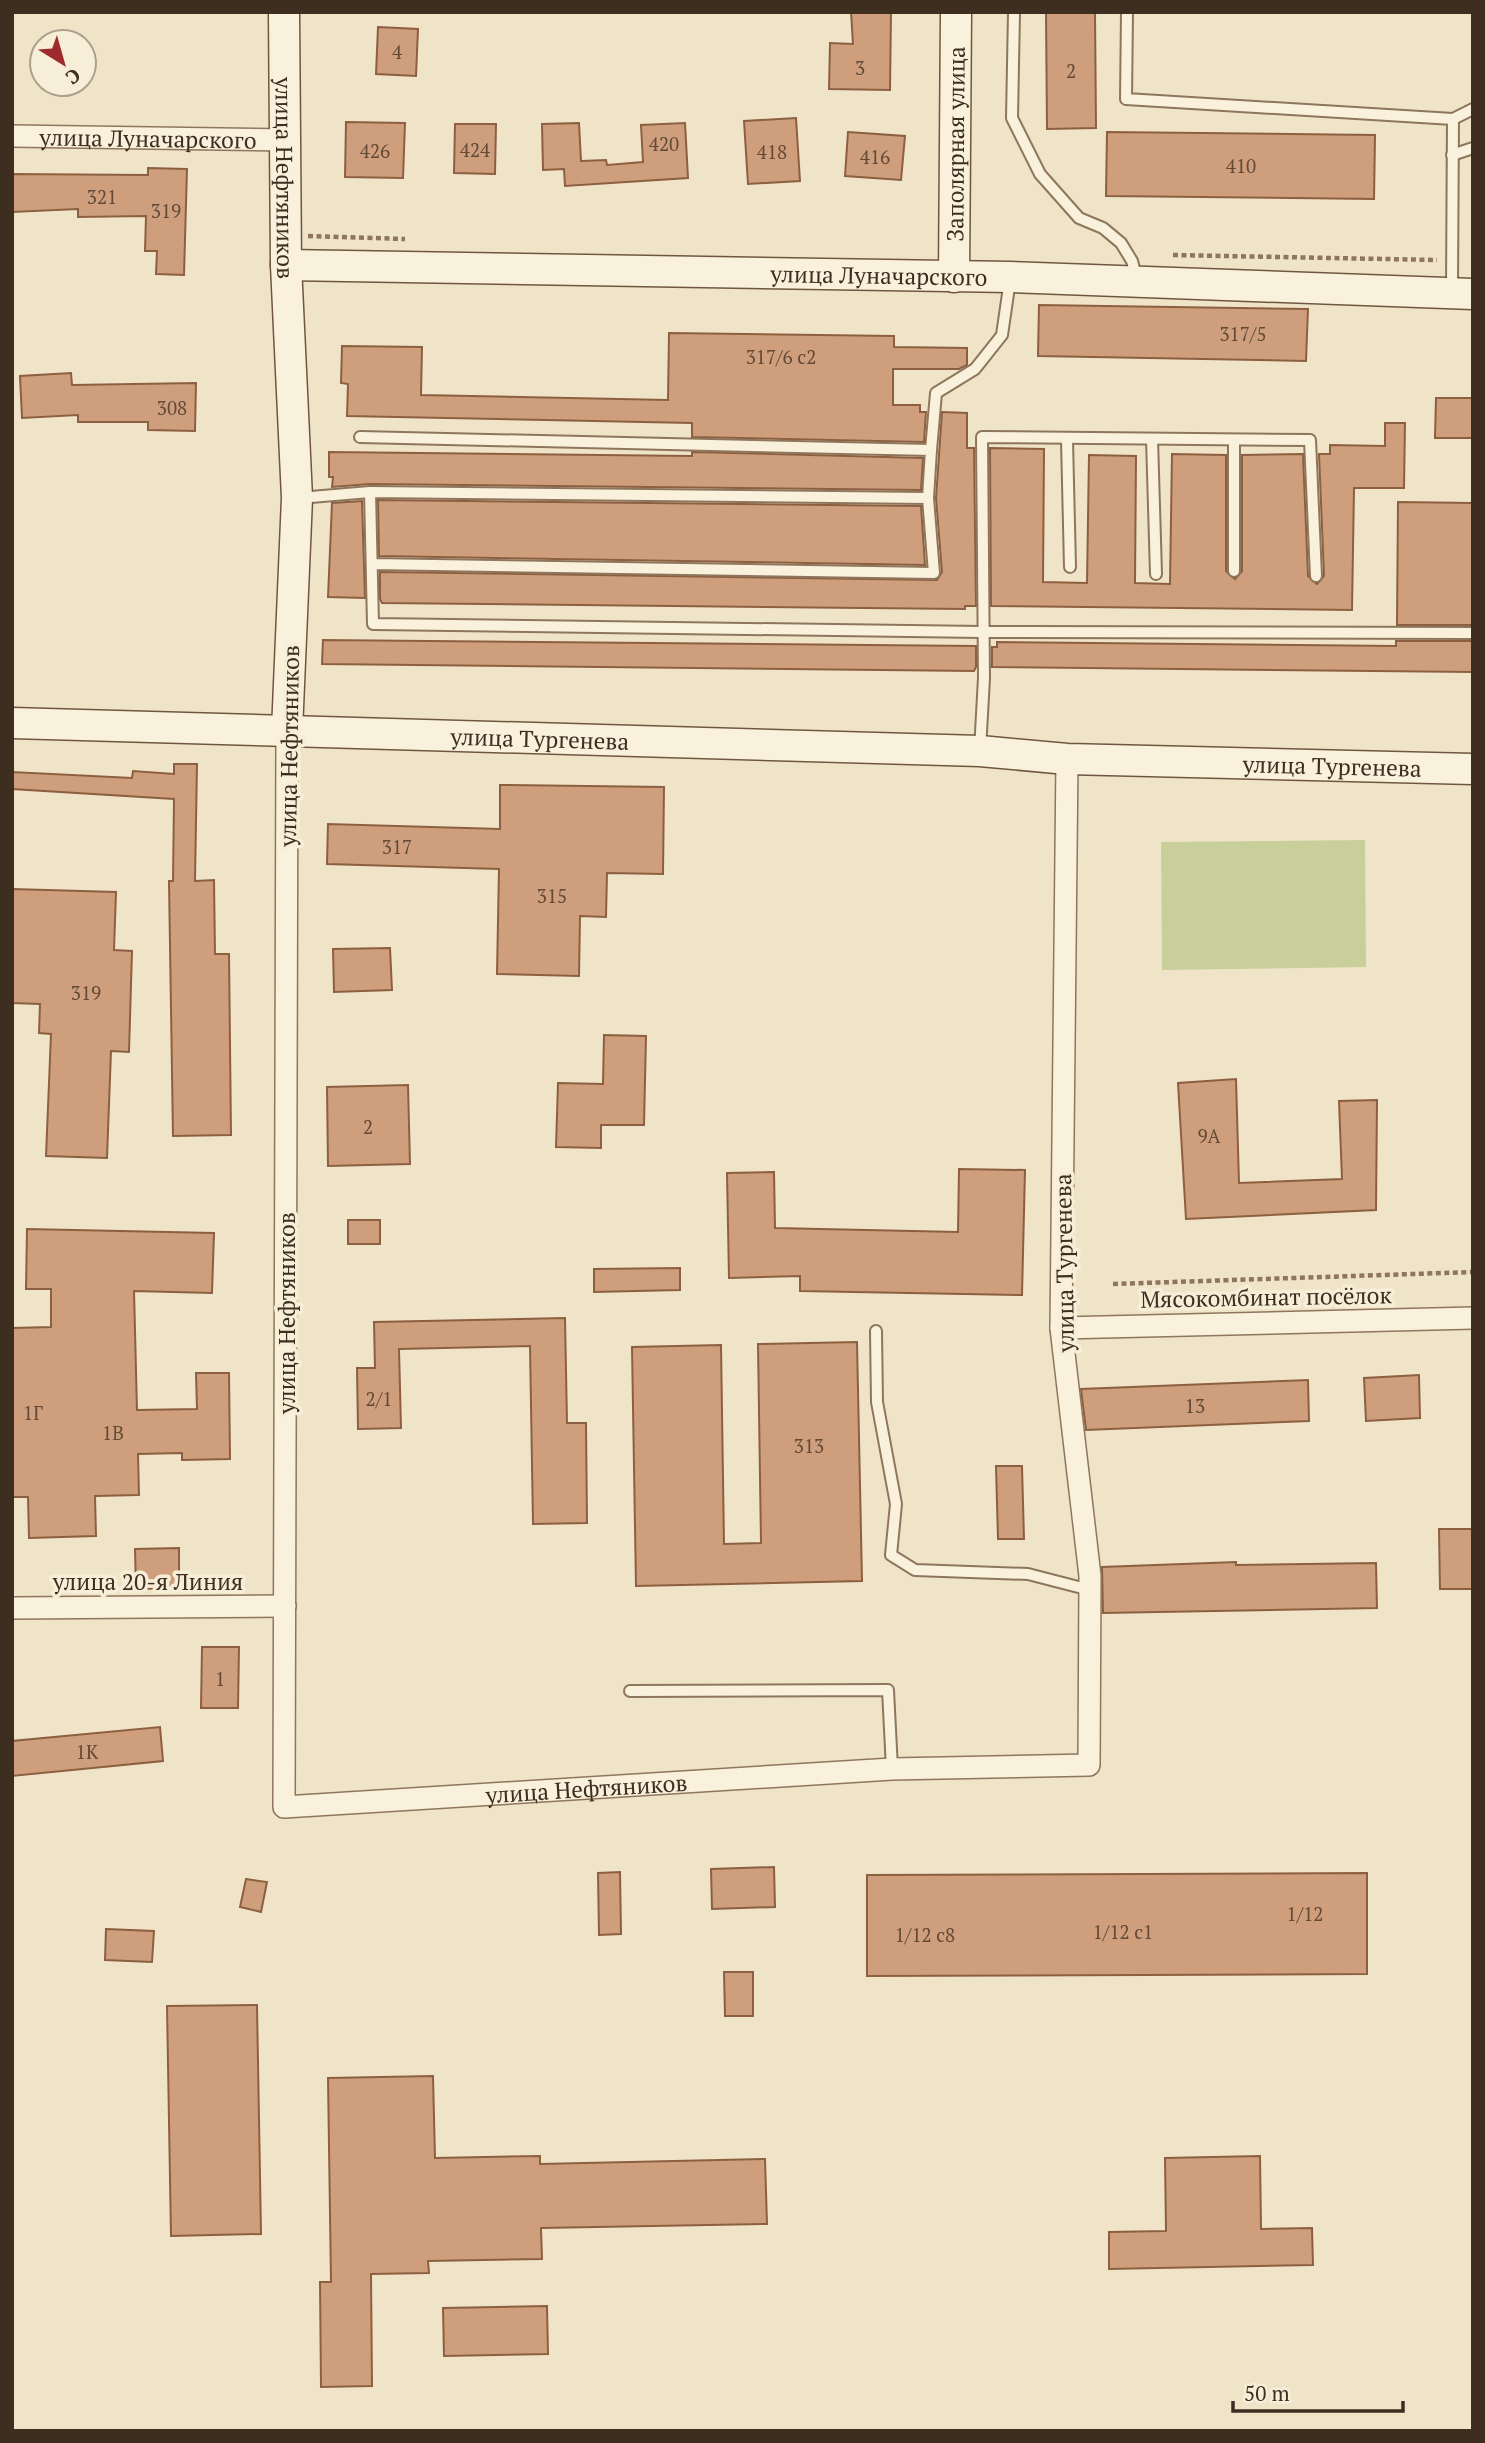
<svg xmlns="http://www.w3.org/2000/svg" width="1485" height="2443" font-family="'PT Serif',serif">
	<rect width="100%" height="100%" fill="#f0e4c8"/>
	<path fill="#c9cf9b" d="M1365 840 1366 967 1162 970 1161 842Z"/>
	<g fill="#cf9f7d" stroke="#8d5f41" stroke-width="2">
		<path d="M851 12H891L890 90 829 89 830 43 853 44Z"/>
		<path d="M1046 12H1095L1096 128 1047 129Z"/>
		<path d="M378 27 418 29 416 76 376 74Z"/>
		<path d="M796 118 800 181 748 184 744 121Z"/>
		<path d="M346 122 405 123 403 178 345 177Z"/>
		<path d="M579 123 581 161 606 160 607 165 643 162 641 125 685 123 688 178 565 186 564 169 543 170 542 124Z"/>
		<path d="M455 124H496L495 174 454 173Z"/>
		<path d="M848 132 905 136 901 180 845 176Z"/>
		<path d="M1107 132 1375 135 1374 199 1106 196Z"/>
		<path d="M148 168 187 169 184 275 156 274 157 251H145L146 216 78 217V209L12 212V174L148 175Z"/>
		<path d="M1039 305 1308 309 1306 361 1038 356Z"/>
		<path d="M669 333 894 336V347L967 348V365L959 369H893V405H920V412H926L924 442 692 437V423L347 416 348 384 341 383 342 346 422 347 421 395 668 400Z"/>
		<path d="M71 373 72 385 196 383 195 431 148 430V422H78V415L22 418 20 376Z"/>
		<path d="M1436 398H1473V438H1435Z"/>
		<path d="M942 412 967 413V448H974L976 606H965V609L382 603 380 599V572L937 580 942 572 936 498Z"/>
		<path d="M1385 423H1405L1404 488H1354L1352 610 991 606 990 448 1044 449 1043 582 1087 583 1089 455 1136 456 1135 583 1170 584 1172 454 1226 455V571L1235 579 1242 571V455L1303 454 1308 576 1317 584 1324 576 1319 454H1330V445L1385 446Z"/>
		<path d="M329 452 692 456V452L923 458 921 490 370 484 332 487 333 477H329Z"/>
		<path d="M378 500 921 506 925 565 379 556Z"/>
		<path d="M362 501 365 598 328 597 332 503Z"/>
		<path d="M1398 502 1473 503V625H1397Z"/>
		<path d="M323 640 976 646V667L974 671 322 664Z"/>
		<path d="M1396 641H1473V672L992 667V647H997V642L1396 646Z"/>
		<path d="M174 764H197L195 881 214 880 215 954H229L231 1135 173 1136 169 881H173L174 799 12 789V772L132 778 133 771 174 774Z"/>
		<path d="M500 785 664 787 663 874 607 873 606 917 580 916 579 976 497 974 499 869 327 864 328 824 500 829Z"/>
		<path d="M12 889 116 892 114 950 132 951 129 1052 111 1051 107 1158 46 1156 51 1034 39 1033 40 1004 12 1003Z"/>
		<path d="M390 948 392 990 334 992 333 949Z"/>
		<path d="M604 1035 646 1036 644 1125H601V1148L556 1147 558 1083 603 1084Z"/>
		<path d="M1236 1079 1239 1183 1342 1179 1339 1101 1377 1100 1376 1210 1186 1219 1178 1083Z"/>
		<path d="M408 1085 410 1164 328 1166 327 1087Z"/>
		<path d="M959 1169 1025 1170 1022 1295 800 1291V1276L729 1278 727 1173 774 1172 775 1228 958 1232Z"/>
		<rect x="348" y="1220" width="32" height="24"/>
		<path d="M27 1229 214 1233 212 1293 134 1291 137 1410 197 1409 196 1373H229L230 1459 182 1460V1453L138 1454 139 1495 95 1496 96 1536 29 1538 28 1497H12V1328L51 1327V1289H26Z"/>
		<path d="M680 1268V1290L594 1292V1269Z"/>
		<path d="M565 1318 567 1423H586L587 1523 533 1524 530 1346 399 1349 401 1428 358 1429 357 1368H375L374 1322Z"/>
		<path d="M857 1342 862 1581 636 1586 632 1347 721 1345 724 1544 761 1543 758 1344Z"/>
		<path d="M1419 1375 1420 1418 1366 1421 1364 1378Z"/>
		<path d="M1308 1380 1309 1421 1086 1430 1081 1389Z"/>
		<path d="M996 1466H1022L1024 1539H998Z"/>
		<path d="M1439 1529H1473V1589H1440Z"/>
		<path d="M179 1548V1588L136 1589 135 1549Z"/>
		<path d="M1236 1562V1565L1376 1563 1377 1608 1103 1613 1102 1567Z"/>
		<path d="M202 1647H239L238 1708H201Z"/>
		<path d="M160 1727 163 1761 12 1776V1741Z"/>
		<path d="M774 1867 775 1907 712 1909 711 1869Z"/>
		<path d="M620 1872 621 1934 599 1935 598 1873Z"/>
		<path d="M1367 1873V1974L867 1976V1875Z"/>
		<path d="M246 1879 267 1882 261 1912 240 1907Z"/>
		<path d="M106 1929 154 1931 152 1962 105 1960Z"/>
		<path d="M724 1972H753V2016H725Z"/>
		<path d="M257 2005 261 2234 171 2236 167 2006Z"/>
		<path d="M433 2076 435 2158 540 2156V2164L765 2159 767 2224 541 2228 542 2259 428 2261 429 2273 371 2274 372 2386 321 2387 320 2282H331L328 2078Z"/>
		<path d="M1260 2156 1261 2229 1312 2228 1313 2265 1109 2269V2232L1166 2231 1165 2158Z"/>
		<path d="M547 2306 548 2354 444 2356 443 2308Z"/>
	</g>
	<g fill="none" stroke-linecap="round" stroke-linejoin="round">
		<defs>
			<g id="lane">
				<path d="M1014 12 1012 118 1040 174 1079 218 1103 228 1121 243 1132 261 1137 279"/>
				<path d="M1127 12 1126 99 1453 119"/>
				<path d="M1452 155 1473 148"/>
				<path d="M1452 290 1453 119 1473 109"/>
				<path d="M360 437 931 450 928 498"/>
				<path d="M1152 439 1156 574"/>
				<path d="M1067 440 1070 567"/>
				<path d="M931 450 936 393 975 369 1002 335 1010 280"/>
				<path d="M299 498 370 492"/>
				<path d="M372 564 934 573 928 498 370 492 373 624 982 632 1473 633"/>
				<path d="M1234 571V441"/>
				<path d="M980 750 984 678 982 437 1310 440 1316 576"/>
				<path d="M876 1331 877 1402 896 1504 891 1555 915 1570 1028 1574 1090 1590"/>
				<path d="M630 1691 888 1690 892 1769"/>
			</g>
			<g id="street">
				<path id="s1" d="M12 136 285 140"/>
				<path id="s2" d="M287 731 284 1807 892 1769 1089 1765 1090 1576 1061 1328 1067 759"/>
				<path d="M1061 1328 1473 1318"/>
				<path d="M12 1608 285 1606"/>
			</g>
			<g id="secondary">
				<path id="s3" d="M284 12 286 265 297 498 287 731"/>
				<path id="s4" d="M286 265 1010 277 1473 294"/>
				<path id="s5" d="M954 277 956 12"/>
				<path id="s6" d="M12 723 980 751 1067 759 1473 769"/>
			</g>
		</defs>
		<use href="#lane" stroke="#8d765c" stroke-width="14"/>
		<use href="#street" stroke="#8d765c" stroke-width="24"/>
		<use href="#secondary" stroke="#6f573f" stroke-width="33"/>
		<g stroke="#8d765c" stroke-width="4.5" stroke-dasharray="5 3.5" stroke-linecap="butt">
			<path d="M308 236 405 239"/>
			<path d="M1173 255 1437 260"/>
			<path d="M1113 1284 1473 1272"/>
		</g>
		<use href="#lane" stroke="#faf1dc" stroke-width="10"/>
		<use href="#street" stroke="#faf1dc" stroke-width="21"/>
		<use href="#secondary" stroke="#faf1dc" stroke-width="30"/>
	</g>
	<g text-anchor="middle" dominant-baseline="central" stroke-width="7" stroke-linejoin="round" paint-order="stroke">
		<g font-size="19" fill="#624a37">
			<text x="397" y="51">4</text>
			<text x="860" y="67">3</text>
			<text x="1071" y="70">2</text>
			<text x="664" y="143">420</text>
			<text x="475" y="149">424</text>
			<text x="375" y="150">426</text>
			<text x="772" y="151">418</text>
			<text x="875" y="156">416</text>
			<text x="1241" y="165">410</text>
			<text x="102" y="196">321</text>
			<text x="166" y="210">319</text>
			<text x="1243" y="333">317/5</text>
			<text x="781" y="356">317/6 с2</text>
			<text x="172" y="407">308</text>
			<text x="397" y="846">317</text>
			<text x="552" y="895">315</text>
			<text x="86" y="992">319</text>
			<text x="368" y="1126">2</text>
			<text x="1209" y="1135">9А</text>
			<text x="379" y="1398">2/1</text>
			<text x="1195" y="1405">13</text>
			<text x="33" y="1412">1Г</text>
			<text x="113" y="1432">1В</text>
			<text x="809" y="1445">313</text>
			<text x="220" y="1678">1</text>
			<text x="87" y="1751">1К</text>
			<text x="1305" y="1913">1/12</text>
			<text x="1123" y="1931">1/12 с1</text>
			<text x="925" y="1934">1/12 с8</text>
		</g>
		<g font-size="23" fill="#3d2e20" stroke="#f7eed8">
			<text stroke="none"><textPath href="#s1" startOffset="136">улица Луначарского</textPath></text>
			<text stroke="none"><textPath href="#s5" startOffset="133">Заполярная улица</textPath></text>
			<text stroke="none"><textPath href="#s3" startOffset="166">улица Нефтяников</textPath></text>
			<text stroke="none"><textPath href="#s4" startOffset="593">улица Луначарского</textPath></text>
			<text stroke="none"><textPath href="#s6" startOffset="528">улица Тургенева</textPath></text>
			<text transform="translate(289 746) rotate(-89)">улица Нефтяников</text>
			<text stroke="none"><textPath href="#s6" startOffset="1321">улица Тургенева</textPath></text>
			<text transform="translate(1064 1263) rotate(-91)">улица Тургенева</text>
			<text transform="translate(1266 1297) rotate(-1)">Мясокомбинат посёлок</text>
			<text transform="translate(286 1313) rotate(-90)">улица Нефтяников</text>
			<text x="148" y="1581">улица 20-я Линия</text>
			<text stroke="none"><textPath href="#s2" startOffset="1379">улица Нефтяников</textPath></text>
		</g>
	</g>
	<rect width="1485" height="2443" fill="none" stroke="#3d2e20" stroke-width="28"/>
	<g transform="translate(63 63) rotate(143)"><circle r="33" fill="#f7eed8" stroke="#ada18e" stroke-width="2"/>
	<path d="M0-5L12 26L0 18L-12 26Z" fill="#9e2a2b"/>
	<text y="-10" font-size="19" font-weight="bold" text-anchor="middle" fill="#3d2e20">С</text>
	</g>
	<path d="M1233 2401v10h170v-10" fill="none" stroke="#3d2e20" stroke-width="3.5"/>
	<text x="1244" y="2401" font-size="21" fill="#3d2e20" stroke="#f7eed8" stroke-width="5" paint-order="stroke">50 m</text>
</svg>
